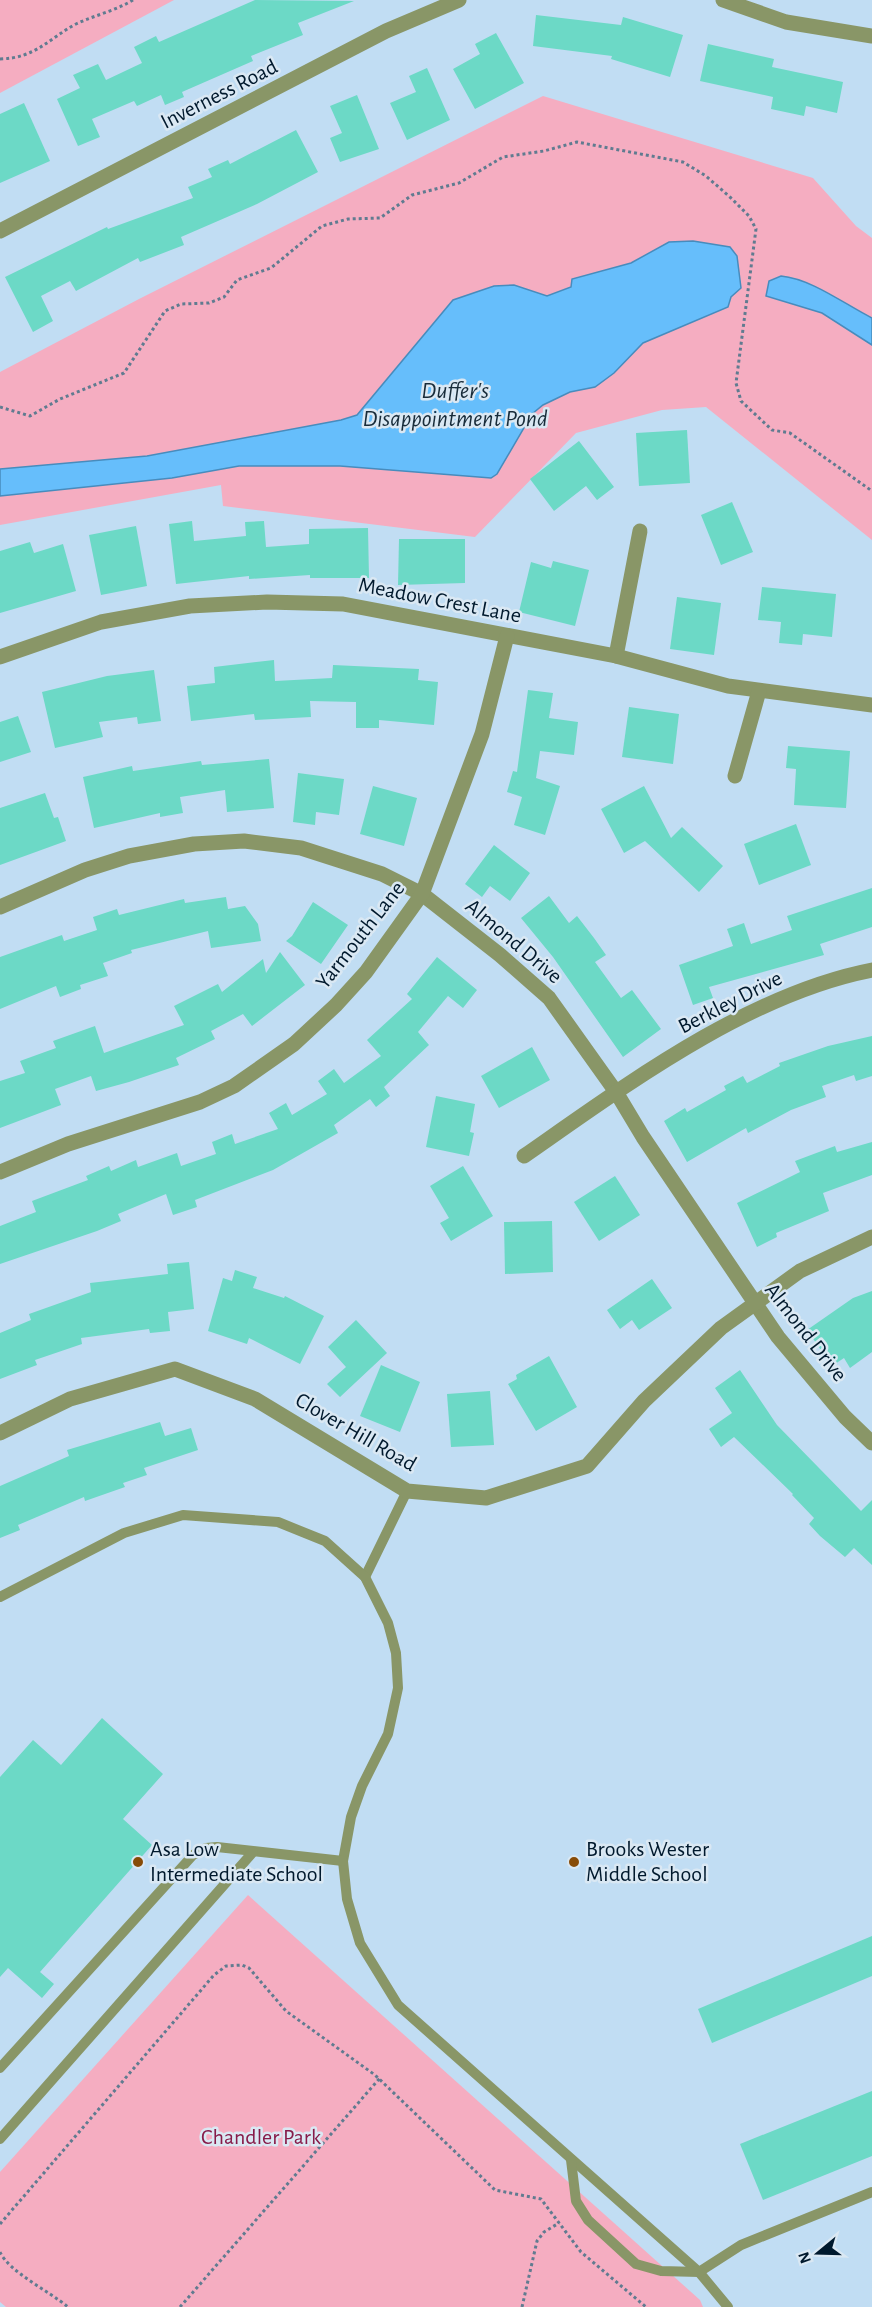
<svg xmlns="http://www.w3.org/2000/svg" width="872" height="2307" font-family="'Alegreya Sans',sans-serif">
	<rect width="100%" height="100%" fill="#c1ddf3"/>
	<g fill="#f5adc1">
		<path d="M0 0H174L0 93Z"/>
		<path d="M543 96 813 178 856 226 872 238V540L706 407 662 410 576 433 475 537 223 506 221 485 0 525V372L139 299Z"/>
		<path d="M248 1895 700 2300 703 2307H6L0 2302V2172Z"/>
	</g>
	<g fill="#66befb" stroke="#478cbd" stroke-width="1.5">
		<path d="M693 241 730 247 737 256 741 288 731 297 728 307 643 343 614 373 595 387 570 392 543 405 532 414 497 474 491 478 340 466H239L172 478 0 496V469L147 456 341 420 357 415 453 300 494 286 514 285 547 296 571 287 572 279 631 263 669 242Z"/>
		<path d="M781 276C812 279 844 304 872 318V345L822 313 766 296 769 281Z"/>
	</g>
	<g fill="#6cd9c6">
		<path d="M255 0 354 1 298 23 303 35 251 56 253 61 182 92 184 97 165 105 161 95 137 106 134 101 92 119 100 137 78 146 57 99 80 88 73 75 98 64 106 80 142 63 134 47 156 36 159 42Z"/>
		<path d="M536 15 621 25 623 17 683 35 670 77 611 59 612 56 533 46Z"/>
		<path d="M496 33 524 83 475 109 453 69 480 54 475 44Z"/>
		<path d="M708 44 774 59 772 67 843 82 837 113 806 106 804 116 771 109 773 97 700 81Z"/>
		<path d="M427 68 450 120 407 140 390 103 416 92 409 76Z"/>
		<path d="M357 95 379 149 340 162 330 138 342 133 330 106Z"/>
		<path d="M24 103 50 161 0 183V114Z"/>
		<path d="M296 130 318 172 257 204 181 237 184 245 140 262 138 258 76 291 70 281 41 296 53 321 33 332 5 277 107 227 108 229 193 198 188 187 212 177 208 169 228 160 230 164Z"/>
		<path d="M687 430 690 483 639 486 636 433Z"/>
		<path d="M579 441 614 487 597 500 586 486 554 511 530 479Z"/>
		<path d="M732 502 753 552 721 565 701 515Z"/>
		<path d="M192 521 194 541 246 536 245 522 264 521 266 547 309 544V529L368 528 369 578H310V575L249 579V576L176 584 169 524Z"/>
		<path d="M136 526 147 586 101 595 89 535Z"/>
		<path d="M399 539H465V583L398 585Z"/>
		<path d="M30 542 34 553 63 544 76 591 0 613V551Z"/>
		<path d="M553 561 589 570 575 626 519 612 531 562 551 568Z"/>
		<path d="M762 587 836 594 832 637 803 634 802 645 779 643 781 622 758 620Z"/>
		<path d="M677 597 721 603 714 655 670 649Z"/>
		<path d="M274 660 275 681 332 678 333 665 419 669 418 680 438 682 434 725 379 720V728H356V702L310 701 311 717 255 720 254 714 191 721 187 686 215 683 214 667Z"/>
		<path d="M154 670 161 721 138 724 137 717 99 722 103 737 55 748 42 692 107 676Z"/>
		<path d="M528 690 553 693 549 718 578 722 574 755 540 751 536 778 560 786 545 835 514 825 522 797 507 792 513 771 517 772Z"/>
		<path d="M629 707 679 714 673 764 622 757Z"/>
		<path d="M18 716 31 752 0 762V722Z"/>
		<path d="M788 746 850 751 846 808 794 805 796 769 786 768Z"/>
		<path d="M269 759 274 808 227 812 225 790 180 797 183 813 160 817V813L94 828 83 777 132 766 133 771 201 761 202 765Z"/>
		<path d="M298 773 344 779 339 815 316 812 315 825 293 822Z"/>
		<path d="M373 786 417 798 404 846 360 834Z"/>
		<path d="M644 786 671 838 682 827 723 866 699 892 645 841 624 853 601 809Z"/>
		<path d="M45 793 54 818 58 817 66 841 0 865V808Z"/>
		<path d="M796 824 811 865 759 885 744 844Z"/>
		<path d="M494 845 530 873 510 901 490 886 482 897 465 884Z"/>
		<path d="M872 888V927L820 944 824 955 709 987 713 998 693 1005 679 965 733 946 727 929 744 923 751 944 792 930 787 916Z"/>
		<path d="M549 896 569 923 577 916 594 938 606 955 595 962 621 998 632 990 661 1029 623 1057 553 957 521 918Z"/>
		<path d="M226 897 228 909 245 906 258 924 261 941 211 948 208 931 131 950 132 953 103 963 108 976 80 985 81 989 60 997 56 986 0 1009V957L62 935 64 941 97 930 93 917 117 909 119 915 184 899 185 903Z"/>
		<path d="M313 902 348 925 321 964 286 941 292 936Z"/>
		<path d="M280 952 305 985 252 1026 243 1014 211 1031 215 1039 176 1058 179 1065 129 1082 96 1091 91 1076 55 1089 61 1105 0 1128V1081L25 1073 20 1061 56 1048 53 1041 95 1026 104 1053 184 1025 174 1006 218 984 222 992 263 959 266 973Z"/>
		<path d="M437 957 477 990 463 1008 448 996 418 1032 429 1045 384 1087 390 1096 376 1107 370 1099 334 1125 338 1133 273 1170 195 1200 197 1207 173 1215 166 1194 118 1214 121 1221 97 1231 0 1264V1226L36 1212 32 1201 88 1180 86 1176 109 1166 111 1171 136 1160 138 1167 177 1153 181 1166 216 1154 212 1142 232 1134 235 1144 278 1129 269 1113 286 1103 292 1115 327 1094 318 1081 334 1069 344 1083 381 1056 367 1040 412 999 407 994Z"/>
		<path d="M872 1036V1076L856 1081 854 1075 822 1086 826 1097 791 1110 748 1133 746 1128 687 1162 664 1121 685 1108 687 1112 726 1090 724 1086 743 1076 747 1083 780 1066 779 1063 828 1046Z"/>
		<path d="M532 1047 550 1080 499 1108 481 1076Z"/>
		<path d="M436 1096 475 1104 470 1132 474 1133 469 1156 426 1147Z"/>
		<path d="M872 1142V1175L823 1193 829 1211 776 1233 777 1237 757 1247 737 1203 800 1172 795 1161 835 1146 837 1152Z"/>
		<path d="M463 1166 493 1216 451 1241 440 1223 449 1218 430 1186Z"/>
		<path d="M615 1176 640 1215 599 1241 574 1202Z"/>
		<path d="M552 1221 553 1272 505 1274 504 1222Z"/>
		<path d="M189 1262 194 1309 168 1312 170 1331 150 1333 149 1329 81 1338 82 1344 35 1360 37 1365 0 1379V1333L31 1320 29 1314 91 1292 90 1283 168 1274 167 1264Z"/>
		<path d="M235 1270 257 1277 253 1288 284 1298 285 1296 324 1316 300 1364 249 1338 247 1344 208 1331 223 1278 232 1281Z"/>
		<path d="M652 1279 672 1308 639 1330 632 1320 620 1329 607 1310Z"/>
		<path d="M872 1291V1352L850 1368 844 1358 832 1366 807 1330 853 1298Z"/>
		<path d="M356 1320 387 1353 340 1397 327 1384 346 1367 328 1347Z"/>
		<path d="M549 1356 577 1407 536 1431 508 1384 517 1379 516 1375Z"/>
		<path d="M381 1365 420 1382 400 1432 360 1416Z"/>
		<path d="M740 1370 777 1425 861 1511 872 1500V1565L854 1548 845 1557 820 1536 809 1524 814 1518 792 1495 793 1494 734 1437 721 1447 709 1429 732 1413 715 1388Z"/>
		<path d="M490 1391 494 1445 451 1447 447 1394Z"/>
		<path d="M160 1422 165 1436 191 1428 198 1450 144 1468 147 1475 123 1483 125 1487 85 1501 84 1497 18 1525 20 1530 0 1538V1486L69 1456 67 1450Z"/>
		<path d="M102 1718 163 1774 123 1819 152 1845 40 1972 54 1984 42 1998 8 1968 0 1977V1777L33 1740 61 1765Z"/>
		<path d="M872 1936V1976L712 2043 698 2009Z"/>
		<path d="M872 2091V2156L763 2200 740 2144Z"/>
	</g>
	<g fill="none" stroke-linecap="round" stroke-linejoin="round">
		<g stroke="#607b90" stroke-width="3" stroke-dasharray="3 3" stroke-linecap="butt">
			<path d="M0 59C36 58 48 39 76 24 95 15 115 11 133 0"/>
			<path d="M0 407 30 416 60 399 124 373 165 311 181 304 209 303 224 297 237 280 271 268 322 226 348 219 380 218 412 195 459 183 503 157 544 151 577 142 683 162 706 176 731 198 749 216 756 229 736 383 741 401 772 430 790 433 872 491"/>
			<path d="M0 2224 214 1975 226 1966 242 1965 249 1968 286 2011 375 2075 495 2190 541 2199 581 2252 646 2307"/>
			<path d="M0 2252C9 2272 49 2291 68 2307"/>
			<path d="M180 2307 380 2078"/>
			<path d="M522 2307 537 2241 544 2232 559 2223"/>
		</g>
		<g stroke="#899667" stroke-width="10">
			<path d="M365 1577 407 1491"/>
			<path d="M0 1597 124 1533 183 1515 278 1522 325 1541 365 1577 388 1623 396 1653 398 1688 388 1734 362 1786 351 1817 343 1861 347 1899 360 1943 398 2005 699 2272 728 2307"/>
			<path d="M0 2068 193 1855 206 1848 217 1847 343 1861"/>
			<path d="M0 2139 253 1852"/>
			<path d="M571 2160 576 2201 588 2220 636 2264 661 2271 699 2272 741 2245 872 2192"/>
		</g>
		<g stroke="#899667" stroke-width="15">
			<path d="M723 0 786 22 872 36"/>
			<path d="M0 231 386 31 459 0"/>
			<path d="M616 656 640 531"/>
			<path d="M0 657 101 622 190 606 267 602 343 604 616 656 728 686 872 705"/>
			<path d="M735 776 759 691"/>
			<path d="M0 907 85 870 129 856 194 844 244 841 301 848 382 874 422 894 500 955 549 998 616 1092 643 1137 778 1337 845 1417 872 1443"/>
			<path d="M524 1156C626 1085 748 994 872 970"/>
			<path d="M0 1172 68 1144 200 1102 234 1086 294 1044 336 1005 366 972 422 894 482 734 507 636"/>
		</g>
		<path stroke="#899667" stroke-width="15" d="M0 1433 70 1399 175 1369 255 1399 407 1491 486 1498 587 1466 644 1401 721 1328 800 1271 872 1237"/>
	</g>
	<g fill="#874b06" stroke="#dae8f3" stroke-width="2">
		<circle cx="138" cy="1862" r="6"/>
		<circle cx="574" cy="1862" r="6"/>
	</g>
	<g text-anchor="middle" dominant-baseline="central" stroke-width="5" stroke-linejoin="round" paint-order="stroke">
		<g font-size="22" fill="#00192d" stroke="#dae8f3">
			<text transform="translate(219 94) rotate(-27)">Inverness Road</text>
			<text transform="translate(440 600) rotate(11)">Meadow Crest Lane</text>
			<text transform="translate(360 935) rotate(-52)">Yarmouth Lane</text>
			<text transform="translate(514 941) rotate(40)">Almond Drive</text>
			<text transform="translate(730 1002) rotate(-27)">Berkley Drive</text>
			<text transform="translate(806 1332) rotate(52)">Almond Drive</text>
			<text transform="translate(356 1432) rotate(30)">Clover Hill Road</text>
		</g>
		<g font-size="22" fill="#00192d" stroke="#dae8f3" text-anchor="start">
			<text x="150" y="1849">Asa Low<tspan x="150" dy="25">Intermediate School</tspan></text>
			<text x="586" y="1849">Brooks Wester<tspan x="586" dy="25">Middle School</tspan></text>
		</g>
		<g font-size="22" fill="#871b49" stroke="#dae8f3">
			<text x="261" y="2137">Chandler Park</text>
		</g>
		<g font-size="24" font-style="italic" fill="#182c3a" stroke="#dae8f3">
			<text x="455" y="391">Duffer's<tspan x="455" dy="28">Disappointment Pond</tspan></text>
		</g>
	</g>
	<g transform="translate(818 2253) rotate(251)" stroke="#dae8f3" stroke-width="4.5" paint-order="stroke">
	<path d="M0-4.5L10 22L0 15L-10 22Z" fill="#00192d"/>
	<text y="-9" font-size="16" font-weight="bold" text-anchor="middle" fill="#00192d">N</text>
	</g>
</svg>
